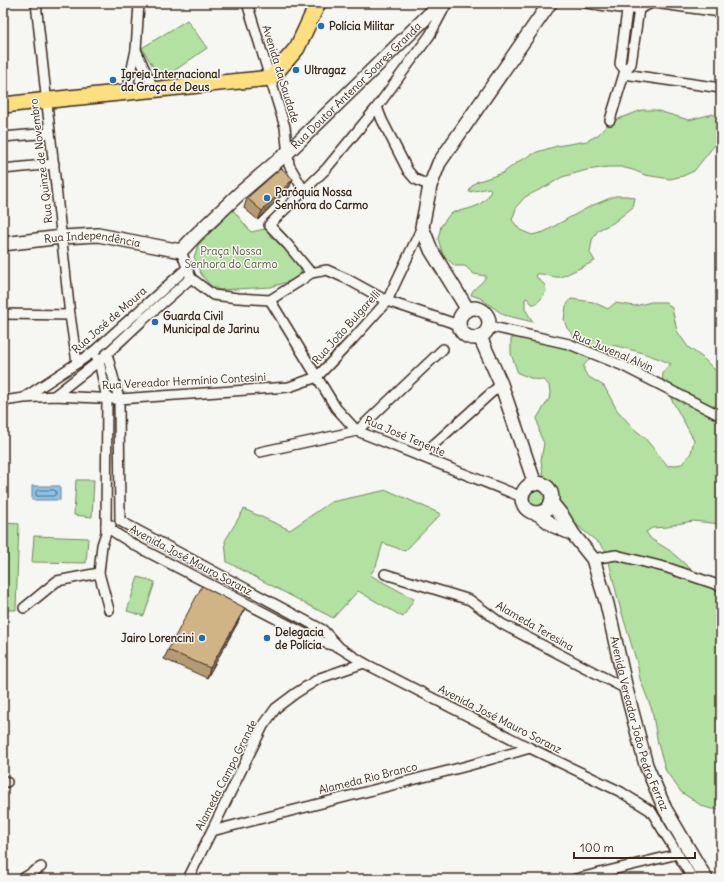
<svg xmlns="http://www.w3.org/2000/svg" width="724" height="882" font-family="Delius,sans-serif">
	<rect width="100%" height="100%" fill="#f6f6f2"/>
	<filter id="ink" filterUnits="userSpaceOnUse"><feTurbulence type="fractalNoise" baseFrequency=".025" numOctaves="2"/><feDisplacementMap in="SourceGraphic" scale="8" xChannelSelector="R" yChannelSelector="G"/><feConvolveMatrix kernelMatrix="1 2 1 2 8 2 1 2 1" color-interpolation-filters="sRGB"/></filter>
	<g filter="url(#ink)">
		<g fill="#b2e1a1" stroke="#768660" fill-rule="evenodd">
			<path d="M187 20 207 48 161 80 142 48Z"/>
			<path d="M642 110H655L689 120 713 114 721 122V137L694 171 683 176 670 179 645 175 633 170 621 167H608L587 170 562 177 549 185 525 197 517 206 512 220 520 230 532 235 544 232 567 219 591 206 615 196H628L635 198 633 207 613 223 598 230 592 240 590 253 595 261 561 277C552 278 545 273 536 274L537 278 545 285 546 291 541 299 535 304H532L527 298 525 299V309L533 322 504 315 480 298 471 295C473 287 483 284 486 276L474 274 465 266H455L443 255 438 239 441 226 449 215 454 212 468 209 479 205 488 197 491 190 489 188 469 192 471 187 476 182 503 173 519 161 537 152 557 146 587 141 598 135 610 122Z"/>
			<path d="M233 210 251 232 265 229 296 260 300 267 301 273 297 279 271 287 219 290 209 284 201 274 194 257 198 245Z"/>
			<path d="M571 299 593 302 608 309 615 303 635 306 651 302H666L672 308 677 331 688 347 703 358 721 376V524L693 521 672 525 668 527 652 528 646 532 651 539 669 550 693 571 705 579 721 584V809H711L702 806 681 792 666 771 658 744 652 710 640 679 637 663 618 600 607 553 601 545 579 527 558 503 549 488 543 475 541 460 544 443 540 435 537 418 549 399 550 393 549 385 543 380 533 379 518 373 511 354V339C520 333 563 341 576 342V339L567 328 564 320 566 306ZM612 345C633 350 652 355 671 364L663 371 662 390 669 395 694 440 691 453 682 464 668 466 644 437 633 428 617 410 604 386 589 377 584 371V365L592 357 608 353 610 347Z"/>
			<path d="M76 480H94L92 517 74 515Z"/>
			<path d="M387 490 441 514 405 551 383 543 376 566 370 575 414 599 403 617 358 591 333 618 227 562 225 541 244 509 290 530 331 502Z"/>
			<circle cx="538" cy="500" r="10"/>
			<path d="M3 523 19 524 16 610H3Z"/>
			<path d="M34 536 88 538 86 563 32 562Z"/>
			<path d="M138 577 155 582 144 616 127 611Z"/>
		</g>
		<rect fill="#8bc3ea" stroke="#6b8698" x="32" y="486" width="28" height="14"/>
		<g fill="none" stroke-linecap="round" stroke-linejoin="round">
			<path stroke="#5b6770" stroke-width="1" d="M38 490H54L56 491V494L54 496H37L36 495V492Z"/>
			<defs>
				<g id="street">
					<path d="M36 3 70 315 77 363"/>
					<path d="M247 3 285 127 289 165 304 191"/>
					<path d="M586 3 627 9H633"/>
					<path d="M628 3 620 64 625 70 624 74 721 88"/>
					<path d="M654 3 721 12"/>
					<path d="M136 50 154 90"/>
					<path d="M625 70 631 64 639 9 652 3"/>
					<path d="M127 91 136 50 139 3"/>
					<path d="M377 107 382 120 408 171 415 179 430 186"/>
					<path d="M610 120 624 74"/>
					<path d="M3 137 50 133"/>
					<path d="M3 169 54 164"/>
					<path d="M181 251 191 278 213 295 238 298 270 300 300 281 311 273 288 245 269 225 326 169 377 107 430 35 447 3"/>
					<path d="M311 273 327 270 347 279 387 301 459 325"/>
					<path d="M270 300 336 408 357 431 522 497"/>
					<path d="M3 314 70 315"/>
					<path d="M488 326 569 344 621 365 721 416"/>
					<path d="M93 352 99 361 107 399 106 526 117 534 136 546 319 641 338 647"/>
					<path d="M107 354 119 399 120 521 323 630 340 648 364 663 530 748 621 792 651 811 693 879"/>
					<path d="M54 396 99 361 143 320 191 278"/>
					<path d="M25 397 77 363 93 352 187 268"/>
					<path d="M3 401 24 398 54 396 119 399 289 387 317 377 353 339 387 301 422 227"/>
					<path d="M260 452 357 431 443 349"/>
					<path d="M421 456 501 384"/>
					<path d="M593 559 616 555 668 568 721 586"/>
					<path d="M385 574 470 600 502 624 626 689"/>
					<path d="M24 608 57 581 99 573"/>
					<path d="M109 610 99 573 102 545 106 533V526L111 525"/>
					<path d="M3 780 7 782"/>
					<path d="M212 831 467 766 530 748"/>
					<path d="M22 879 41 867"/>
					<path d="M188 879 263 726 276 708 296 693 320 678 364 663"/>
					<path d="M575 879 678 854"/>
				</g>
				<g id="secondary">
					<path id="s1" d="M3 244 62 237 98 235 181 251 196 235 239 194 288 152 441 3"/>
					<circle cx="474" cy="323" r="15"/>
					<path d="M468 310 431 250 422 227 430 186 439 163 550 3"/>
					<path d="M480 337 501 384 535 484"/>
					<circle cx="537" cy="498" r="15"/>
					<path id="s2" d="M551 502 563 517 573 534 593 559 607 604 626 689 646 765 665 809 706 879"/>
					<path d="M537 513 554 526 573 534"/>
				</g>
				<path id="primary" d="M3 105C92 95 181 87 271 78L297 48 318 3"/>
			</defs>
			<use href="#street" stroke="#3b2a1e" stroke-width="12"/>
			<use href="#secondary" stroke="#3b2a1e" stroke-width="16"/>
			<use href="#primary" stroke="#3b2a1e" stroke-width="18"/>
			<use href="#street" stroke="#f6f6f2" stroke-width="9"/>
			<use href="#secondary" stroke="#f6f6f2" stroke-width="13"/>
			<use href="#primary" stroke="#fddf80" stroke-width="15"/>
		</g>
		<g fill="#b49b73" stroke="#3b2a1e">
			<path d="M293 179 289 188 258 220 244 208 247 198Z"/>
			<path d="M245 608 241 617 207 678 164 659 168 650Z"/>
		</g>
		<g fill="#927e5e" stroke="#3b2a1e">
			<path d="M293 179 289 188 258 220 262 211Z"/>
			<path d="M245 608 241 617 207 678 210 668Z"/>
		</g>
		<g fill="#d1b486" stroke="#3b2a1e">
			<path d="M281 168 293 179 262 211 247 198Z"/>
			<path d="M202 586 245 608 210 668 168 650Z"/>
		</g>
	</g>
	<g fill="#1f6fb2" stroke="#f6f6f2" stroke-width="1.5">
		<circle cx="321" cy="26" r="4"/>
		<circle cx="296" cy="70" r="4"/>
		<circle cx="113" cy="80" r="4"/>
		<circle cx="267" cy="198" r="4"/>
		<circle cx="155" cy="322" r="4"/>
		<circle cx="202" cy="638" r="4"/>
		<circle cx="267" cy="638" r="4"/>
	</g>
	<g text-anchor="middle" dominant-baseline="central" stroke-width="3" stroke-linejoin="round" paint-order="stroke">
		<g font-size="11" font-weight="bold" fill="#3b2a1e" stroke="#f6f6f2" text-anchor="start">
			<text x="329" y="26">Polícia Militar</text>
			<text x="304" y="70">Ultragaz</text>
			<text x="121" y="74">Igreja Internacional<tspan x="121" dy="13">da Graça de Deus</tspan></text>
			<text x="275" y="192">Paróquia Nossa<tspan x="275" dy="13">Senhora do Carmo</tspan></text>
			<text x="163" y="316">Guarda Civil<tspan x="163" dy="13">Municipal de Jarinu</tspan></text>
			<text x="275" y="632">Delegacia<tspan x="275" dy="13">de Polícia</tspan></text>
			<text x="194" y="638" text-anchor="end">Jairo Lorencini</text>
		</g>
		<g font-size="11" fill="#3b2a1e" stroke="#f6f6f2">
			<text transform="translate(281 74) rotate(73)">Avenida da Saudade</text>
			<text stroke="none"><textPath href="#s1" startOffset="421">Rua Doutor Antenor Soares Granda</textPath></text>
			<text transform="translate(41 161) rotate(-97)">Rua Quinze de Novembro</text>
			<text stroke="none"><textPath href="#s1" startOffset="90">Rua Independência</textPath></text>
			<text transform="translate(109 320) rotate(-41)">Rua José de Moura</text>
			<text transform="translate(346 327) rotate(-48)">Rua João Bulgarelli</text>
			<text transform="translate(613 351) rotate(23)">Rua Juvenal Alvin</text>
			<text transform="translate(184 381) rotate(-3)">Rua Vereador Hermínio Contesini</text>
			<text transform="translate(405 436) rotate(23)">Rua José Tenente</text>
			<text transform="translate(191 560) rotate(28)">Avenida José Mauro Soranz</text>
			<text transform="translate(535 626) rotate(30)">Alameda Teresina</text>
			<text transform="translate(500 719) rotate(27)">Avenida José Mauro Soranz</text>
			<text stroke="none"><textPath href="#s2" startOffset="242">Avenida Vereador João Pedro Ferraz</textPath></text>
			<text transform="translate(226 775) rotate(-63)">Alameda Campo Grande</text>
			<text transform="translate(368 778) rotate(-14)">Alameda Rio Branco</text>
		</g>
		<g font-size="11" fill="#59583f" stroke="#f6f6f2">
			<text x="231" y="251">Praça Nossa<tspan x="231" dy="13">Senhora do Carmo</tspan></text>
		</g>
	</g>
	<rect width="724" height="882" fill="none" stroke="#f6f6f2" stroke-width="16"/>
	<rect x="8" y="8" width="708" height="866" fill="none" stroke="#3b2a1e" stroke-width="1.5" filter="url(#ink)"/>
	<path d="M574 852v6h121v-6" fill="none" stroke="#3b2a1e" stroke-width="2"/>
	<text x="580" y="852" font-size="12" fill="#3b2a1e" stroke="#f6f6f2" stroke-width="3" paint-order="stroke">100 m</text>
</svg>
